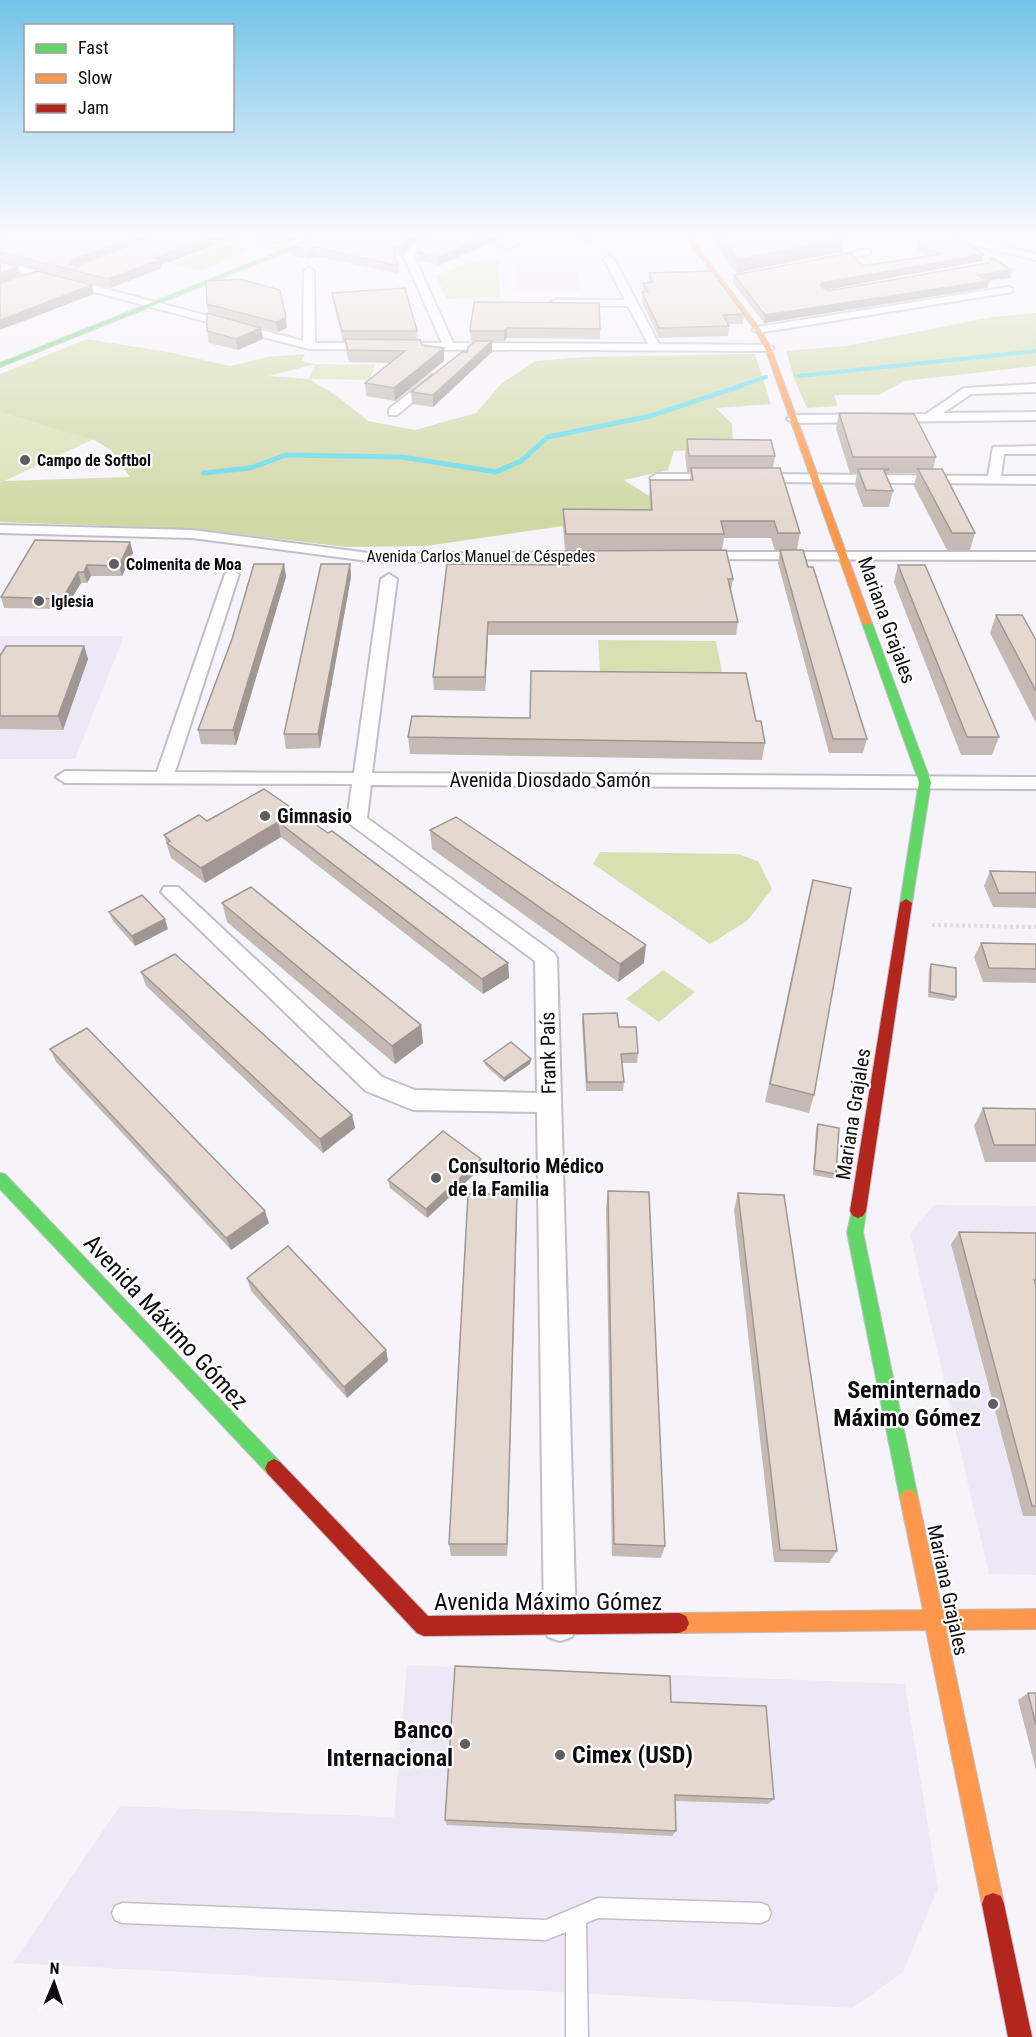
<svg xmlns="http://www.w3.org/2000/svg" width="1036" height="2037" font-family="'Roboto Condensed',sans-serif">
	<rect width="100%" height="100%" fill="#f6f3fa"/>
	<g fill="#eee8f6">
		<path d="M516 264H577L580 291H515Z"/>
		<path d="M0 636H124L75 759H0Z"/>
		<path d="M934 1205 1036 1206V1575L989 1574 910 1234Z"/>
		<path d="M407 1665 905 1684 938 1888 903 1972 852 2008 13 1963 120 1806 394 1817Z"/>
	</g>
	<g fill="#d8e0b2">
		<path d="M222 244 250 250 200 271 172 264Z"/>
		<path d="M499 260 500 297 446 299 436 275 475 261Z"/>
		<path d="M315 364 375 365 370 380 309 379Z"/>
		<path d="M0 412 94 439 0 483Z"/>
		<path d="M598 640 716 641 722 672 600 671Z"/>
		<path d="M600 852 738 854 758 861 772 889 747 921 710 944 593 864Z"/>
		<path d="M663 970 695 992 659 1022 626 999Z"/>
	</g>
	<g fill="#d0d9a5">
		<path d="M1036 313V366L904 381 879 395H834L838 406 807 408 795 381 786 351 846 346 991 317Z"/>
		<path d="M87 339 173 353 230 366 267 357 305 354 302 361 315 364 269 376 309 379 337 396 368 421 415 430 476 413 502 383 536 361 584 357 755 354 771 404 716 408 732 424 733 448 674 451 668 470 624 480 649 496 791 527 563 526 426 546 346 547 194 529 0 522V483L5 481 130 477 111 450 94 440 0 412V374Z"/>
	</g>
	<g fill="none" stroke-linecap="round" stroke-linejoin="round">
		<g stroke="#63d9e7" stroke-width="4">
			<path d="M799 376 1036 351"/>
			<path d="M736 387 766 377"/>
		</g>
		<path stroke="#63d9e7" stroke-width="5" d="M204 473 250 468 286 455 402 457 496 472 521 461 548 437 650 416 741 386"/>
		<defs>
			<g id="lane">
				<path d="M225 236H237L286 246 283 248Z"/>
				<path d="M598 1898 761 1903 768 1906 771 1913 768 1920 761 1923 598 1918 586 1923 588 2037H566V1932L546 1940 122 1923 115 1920 112 1913 115 1906 122 1903 546 1920Z"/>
			</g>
			<g id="street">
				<path d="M435 236H447L416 252 414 256 453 343 648 344 628 306H555L550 303 555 300H625L604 259 609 256 614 259 659 344 768 345 774 348 768 351 309 349 0 267V261L303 341 304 271 309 268 314 271 315 343H442L404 256 409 248Z"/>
				<path d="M519 236H531L508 249 500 247Z"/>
				<path d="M955 236H967L1036 254V260L972 245Z"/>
				<path d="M867 249 870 250V254L824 263 819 260Z"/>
				<path d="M1008 287 1012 288V292L758 333 753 330 758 327Z"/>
				<path d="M432 375 442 377 397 415H389V409Z"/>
				<path d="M1036 384V392L971 394 943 413 1036 412V420L793 423 787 419 793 415 926 414 964 388Z"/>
				<path d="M1036 446V454H1004L1001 476H1036V484L754 482 747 478 754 474 988 476 993 447Z"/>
				<path d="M657 474H721L728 478 721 482 652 481 650 478Z"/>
				<path d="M0 525 192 530 376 554 597 552 604 556 597 560 376 562 192 538 0 533Z"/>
				<path d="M696 552H1036V560L691 559 689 556Z"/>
				<path d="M232 570 239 574 175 772 354 773 381 579 389 574 397 579 372 773 1036 777V789L371 785 367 818 554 953 557 958 576 1625 572 1637 560 1641 548 1637 544 1625 537 1112 413 1110 366 1091 161 892 164 887H178L382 1077 415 1090 537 1093 535 961 350 824 347 820 352 784 65 783 56 777 65 771 157 772 225 574Z"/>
			</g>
			<g id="fast">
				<path d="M318 236H327L0 367V363Z"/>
				<path d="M867 620 872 623 931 782 912 903 906 907 900 903 919 782 862 623Z"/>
				<path d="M0 1173 5 1174 280 1462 283 1468 280 1474 274 1477 268 1474 0 1189Z"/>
				<path d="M858 1204 863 1206 866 1211 863 1232 918 1498 915 1504 909 1507 903 1504 900 1498 847 1232 853 1206Z"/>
			</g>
			<g id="slow">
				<path d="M684 236H690L760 329 771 348 872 623 870 625 862 623 765 348 755 330Z"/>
				<path d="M909 1489 915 1492 918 1498 942 1610 1036 1609V1629L946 1630 1004 1904 1001 1912 993 1915 985 1912 982 1904 926 1630 679 1633 672 1630 669 1623 672 1616 679 1613 923 1610 900 1498 903 1492Z"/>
			</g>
			<g id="jam">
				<path d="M906 899 912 903 866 1211 863 1216 858 1218 853 1216 850 1211 900 903Z"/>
				<path d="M274 1459 280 1462 428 1616 679 1613 686 1616 689 1623 686 1630 679 1633 424 1636 417 1633 268 1474 265 1468 268 1462Z"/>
				<path d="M993 1893 1001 1896 1004 1904 1032 2037H1008L982 1904 985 1896Z"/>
			</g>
		</defs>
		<use href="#lane" stroke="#c1bfc5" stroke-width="3"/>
		<use href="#street" stroke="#c1bfc5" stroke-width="4"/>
		<use href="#fast" stroke="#c1bfc5" stroke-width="2"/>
		<use href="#slow" stroke="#c1bfc5" stroke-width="2"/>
		<use href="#jam" stroke="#c1bfc5" stroke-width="2"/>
		<path stroke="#dddcdf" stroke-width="1.5" stroke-dasharray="1.5 1.5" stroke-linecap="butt" d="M881 247 924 236"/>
		<path stroke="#dddcdf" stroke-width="4" stroke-dasharray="3 3" stroke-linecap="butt" d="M932 925 1036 927"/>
		<use href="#lane" fill="#fefdfe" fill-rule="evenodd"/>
		<use href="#street" fill="#fefdfe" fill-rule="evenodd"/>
		<use href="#fast" fill="#63d668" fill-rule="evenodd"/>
		<use href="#slow" fill="#ff974d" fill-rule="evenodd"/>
		<use href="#jam" fill="#b3261e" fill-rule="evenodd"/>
	</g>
	<g fill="#c5bab3">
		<path d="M0 236H304L286 244 242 236 243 242 229 240 161 265 162 268 110 288 0 260Z"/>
		<path d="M315 236H429L408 246 402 257 395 255 398 266 399 274 316 256 308 259 291 255 290 246Z"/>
		<path d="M434 236H505L439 265 418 260 417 245Z"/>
		<path d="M558 236H594L593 243Z"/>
		<path d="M710 236H842L844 238 842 252 736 273Z"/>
		<path d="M919 243 984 254 982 261 826 290 828 291 1010 278 988 280 989 281 987 288 764 323 733 283 734 275 862 266 929 256 917 250Z"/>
		<path d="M649 273 744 314 743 324H729V326L728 336 659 338 642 302 643 283 648 282Z"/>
		<path d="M206 281 287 328 278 332 208 314 207 304Z"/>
		<path d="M332 293 417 331 418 340 422 345 444 361 395 401 366 396 365 383 390 363 349 362 346 351 345 341H343L333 302Z"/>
		<path d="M474 302 600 329V339L507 338 504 341H492V352L433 407 412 404 411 392 467 352 475 341H471L470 331Z"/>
		<path d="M261 328 263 339 238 350 209 343 207 331Z"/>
		<path d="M839 413 936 457 933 469 975 533 970 550H947L914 486 917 473H888L887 476 893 491 889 507H863L855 485 857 473H850L836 429Z"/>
		<path d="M687 439 775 456 773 468 800 533 797 550 808 567 867 739 863 753H829L778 563 780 551H775L771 538H724L722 550 733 579 731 591 738 622 736 635H488L485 691 434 690 433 677 447 564 567 565V551H565L563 526V509L650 510 649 496 650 480H690L691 472H687L685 455Z"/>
		<path d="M35 540 133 553 122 576H91L87 583H81L65 609 4 608 1 597Z"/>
		<path d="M284 564 286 577 236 745 201 744 198 730Z"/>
		<path d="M350 564 351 577 320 748 286 749 284 734Z"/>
		<path d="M898 565 999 737 992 755H961L894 582Z"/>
		<path d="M996 615 1036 640V723L990 633Z"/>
		<path d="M84 646 88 659 63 730 0 729V656Z"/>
		<path d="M756 721 765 743 762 760 410 754 408 737Z"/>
		<path d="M264 789 508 963 509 978 483 994 281 837 205 883 171 858 164 835 207 821Z"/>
		<path d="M430 830 644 963 618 982 432 849Z"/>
		<path d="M990 871 1036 872V908L993 907 984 886Z"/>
		<path d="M813 880 814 1095 809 1113 765 1102 808 899Z"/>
		<path d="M222 903 421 1025 423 1043 395 1064 227 922Z"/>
		<path d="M109 912 168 929 135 946 113 921Z"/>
		<path d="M981 943 1036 944V983L983 982 974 957Z"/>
		<path d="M931 964 956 997 954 1001 928 997 929 969Z"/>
		<path d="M141 972 352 1115 355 1128 323 1153 146 986Z"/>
		<path d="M583 1014 619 1027 638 1053 637 1063H622L624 1082 623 1091H586L582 1023Z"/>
		<path d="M50 1049 269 1223 231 1250 56 1062Z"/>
		<path d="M531 1059 530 1064 504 1082 485 1065 484 1061Z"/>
		<path d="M983 1108 1036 1109V1162H985L974 1126Z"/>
		<path d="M818 1124 836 1174 835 1179 813 1175 816 1128Z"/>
		<path d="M481 1159V1168L427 1218 390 1188 388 1180Z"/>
		<path d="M608 1191 665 1546 661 1558 612 1556 606 1208Z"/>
		<path d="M738 1193 837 1551 829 1563 774 1562 734 1210Z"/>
		<path d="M517 1194 507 1556H451L449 1544Z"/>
		<path d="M959 1232 1036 1233V1516H1023L951 1244Z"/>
		<path d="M247 1278 386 1350 388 1361 347 1398 251 1291Z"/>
		<path d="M1028 1693H1036V1770L1018 1700Z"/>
		<path d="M671 1702 774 1799 768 1804 675 1801 676 1831 672 1836 447 1825 445 1820Z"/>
	</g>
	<g fill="#a09792">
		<path d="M138 236H162L72 269 69 264 70 261Z"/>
		<path d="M215 236H228L229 240 161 265 162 268 110 288 108 279 154 258Z"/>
		<path d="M285 236H304L286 244Z"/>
		<path d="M411 236H429L408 246 402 257 401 248 408 238Z"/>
		<path d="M486 236H505L439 265V257Z"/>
		<path d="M844 238 842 252 736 273 737 260Z"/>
		<path d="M315 247 316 256 308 259 307 250Z"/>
		<path d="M984 254 982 261 821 291 820 286 822 283Z"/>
		<path d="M18 267 21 275 0 283V274Z"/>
		<path d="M1012 270 1010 278 975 282 977 275Z"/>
		<path d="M989 281 987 288 764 323 765 315Z"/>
		<path d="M92 285 94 294 0 330V320Z"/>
		<path d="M286 317 287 328 278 332 276 322Z"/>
		<path d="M261 328 263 339 238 350 236 339Z"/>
		<path d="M507 328V338L504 341V331Z"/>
		<path d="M492 341V352L433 407V395Z"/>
		<path d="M444 348V361L395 401 394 388Z"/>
		<path d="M130 542 133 553 122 576 119 566Z"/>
		<path d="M284 564 286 577 236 745 233 730Z"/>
		<path d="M350 564 351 577 320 748 318 734Z"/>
		<path d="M87 565 91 576 87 583 84 572Z"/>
		<path d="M78 572 81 583 65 609 62 599Z"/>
		<path d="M488 622V635L485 691V677Z"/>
		<path d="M84 646 88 659 63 730 58 716Z"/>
		<path d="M278 822 281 837 205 883 201 868Z"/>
		<path d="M165 919 168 929 135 946 132 936Z"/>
		<path d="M646 945 644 963 618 982 620 964Z"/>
		<path d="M508 963 509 978 483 994 482 979Z"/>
		<path d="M421 1025 423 1043 395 1064 392 1046Z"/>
		<path d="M531 1059 530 1064 504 1082V1078Z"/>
		<path d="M352 1115 355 1128 323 1153 320 1139Z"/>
		<path d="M481 1159V1168L427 1218 426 1209Z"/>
		<path d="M517 1194V1210L507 1556V1544Z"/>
		<path d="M265 1211 269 1223 231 1250 226 1238Z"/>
		<path d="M386 1350 388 1361 347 1398 344 1387Z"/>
	</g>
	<g fill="#e5d8d0" stroke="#a09792" stroke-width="1.5">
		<path d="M0 236H138L70 261 69 264 77 266 154 236H215L154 258 160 260 108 279 0 252Z"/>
		<path d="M315 236H411L408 238 401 248 392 246 398 266 315 247 307 250 290 246Z"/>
		<path d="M434 236H486L439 257 418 252 417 245Z"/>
		<path d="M721 236H842L844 238 737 260Z"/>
		<path d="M960 239 984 254 822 283 820 286 828 291 988 263 992 258 1012 270 977 275 989 281 765 315 734 275 851 253 862 266 941 254 919 243Z"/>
		<path d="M0 261 18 267 0 274Z"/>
		<path d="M37 271 92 285 0 320V283Z"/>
		<path d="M712 271 744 314 723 315 729 326 659 328 642 292H648L643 283 653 282 649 273Z"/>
		<path d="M239 279 280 290 286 317 276 322 207 304 206 281Z"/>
		<path d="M405 288 417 331H342L332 293Z"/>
		<path d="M474 302 599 303 600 329 507 328 504 331H470Z"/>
		<path d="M207 313 261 328 236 339 207 331Z"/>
		<path d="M345 339 420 340 422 345 444 348 394 388 365 383 405 351 348 350Z"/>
		<path d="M476 341H492L433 395 411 392 462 352H467L468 347Z"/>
		<path d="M839 413 914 414 936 457H853Z"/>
		<path d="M687 439 771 440 775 456H689Z"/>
		<path d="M691 468H780L800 533H778L774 521H721L724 534H566L563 509 652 510 650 480H693Z"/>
		<path d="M858 469H889L884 471 893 491 866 490Z"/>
		<path d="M918 469H942L975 533H952Z"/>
		<path d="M35 540 130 542 119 566 87 565 84 572H78L62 599 1 597Z"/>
		<path d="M726 550 733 579H728L738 622H488L485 677H433L447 564 569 565 567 551Z"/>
		<path d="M780 550H803L808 567H813L867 739H833Z"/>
		<path d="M254 564H284L233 730H198L232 639Z"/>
		<path d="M321 564H350L318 734H284Z"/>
		<path d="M898 565H925L999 737H967Z"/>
		<path d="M996 615H1022L1036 640V691Z"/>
		<path d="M6 646H84L58 716H0V656Z"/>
		<path d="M531 671 746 673 756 721H761L765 743 408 737 412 716 530 718Z"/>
		<path d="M264 789 328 833 332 831 508 963 482 979 278 822 201 868 167 843 170 841 164 835 199 815 207 821Z"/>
		<path d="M456 817 646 945 620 964 430 830Z"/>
		<path d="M990 871 1036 872V893H999Z"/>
		<path d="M813 880 851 888 814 1095 770 1084Z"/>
		<path d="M251 887 421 1025 392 1046 222 903Z"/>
		<path d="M142 895 165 919 132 936 109 912Z"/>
		<path d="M981 943 1036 944V969L989 968Z"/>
		<path d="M175 954 352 1115 320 1139 141 972Z"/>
		<path d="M931 964 956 968V997L930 992Z"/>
		<path d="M617 1013 619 1027H636L638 1053 621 1054 624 1082H587L583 1014Z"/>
		<path d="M87 1028 265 1211 226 1238 50 1049Z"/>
		<path d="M511 1042 531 1059 504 1078 484 1061Z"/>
		<path d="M983 1108 1036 1109V1145H994Z"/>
		<path d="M818 1124 839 1128 836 1174 814 1170Z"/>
		<path d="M443 1131 481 1159 426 1209 388 1180Z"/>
		<path d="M608 1191 649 1192 665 1546 614 1544Z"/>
		<path d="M738 1193 784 1195 837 1551 780 1550Z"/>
		<path d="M468 1194H517L507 1544H449Z"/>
		<path d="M959 1232 1036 1233V1280H1034L1036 1285V1506H1032Z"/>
		<path d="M288 1246 386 1350 344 1387 247 1278Z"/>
		<path d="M455 1666 670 1676 671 1702 766 1706 774 1799 675 1795 676 1831 445 1820Z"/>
		<path d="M1028 1693H1036V1725Z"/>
	</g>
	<linearGradient id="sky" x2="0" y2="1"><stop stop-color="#73c3e8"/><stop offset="0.45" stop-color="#fbfafd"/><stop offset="1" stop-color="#fbfafd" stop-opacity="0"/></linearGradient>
	<rect width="1036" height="521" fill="url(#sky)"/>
	<g fill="#5f5c61" stroke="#fff" stroke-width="2">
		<circle cx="25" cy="460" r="6"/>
		<circle cx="114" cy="564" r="6"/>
		<circle cx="39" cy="601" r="6"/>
		<circle cx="265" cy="816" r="6"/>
		<circle cx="436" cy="1178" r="6"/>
		<circle cx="993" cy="1404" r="6"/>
		<circle cx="465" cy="1744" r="6"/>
		<circle cx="560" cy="1755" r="6"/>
	</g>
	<g text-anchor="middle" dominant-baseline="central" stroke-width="4.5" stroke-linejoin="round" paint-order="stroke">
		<g font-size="16" font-weight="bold" fill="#0d0b0f" stroke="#fff" text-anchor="start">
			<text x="37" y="460">Campo de Softbol</text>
			<text x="126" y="564">Colmenita de Moa</text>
			<text x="51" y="601">Iglesia</text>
		</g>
		<g font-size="16" fill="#0d0b0f" stroke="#fff">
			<text x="481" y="556">Avenida Carlos Manuel de Céspedes</text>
		</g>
		<g font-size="20" fill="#0d0b0f" stroke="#fff">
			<text transform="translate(887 620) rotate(70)">Mariana Grajales</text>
			<text x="550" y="780">Avenida Diosdado Samón</text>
			<text transform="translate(548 1053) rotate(-91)">Frank País</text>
			<text transform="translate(853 1114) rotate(-81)">Mariana Grajales</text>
			<text transform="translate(948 1590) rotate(78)">Mariana Grajales</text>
		</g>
		<g font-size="20" font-weight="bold" fill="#0d0b0f" stroke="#fff" text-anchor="start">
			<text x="277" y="816">Gimnasio</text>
			<text x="448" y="1166">Consultorio Médico<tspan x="448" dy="23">de la Familia</tspan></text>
		</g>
		<g font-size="24" fill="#0d0b0f" stroke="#fff">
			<text transform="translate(166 1322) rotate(47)">Avenida Máximo Gómez</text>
			<text x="548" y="1602">Avenida Máximo Gómez</text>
		</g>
		<g font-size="24" font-weight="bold" fill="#0d0b0f" stroke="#fff" text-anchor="end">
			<text x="981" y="1390">Seminternado<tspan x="981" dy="28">Máximo Gómez</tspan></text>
			<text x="453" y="1730">Banco<tspan x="453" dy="28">Internacional</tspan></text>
			<text x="572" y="1755" text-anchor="start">Cimex (USD)</text>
		</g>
	</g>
	<rect x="24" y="24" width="210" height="108" fill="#ffffff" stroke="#9e9d9f" stroke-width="1.5"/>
	<rect x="36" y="44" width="30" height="9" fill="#63d668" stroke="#9e9d9f" stroke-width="1.5"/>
	<text x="78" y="54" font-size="18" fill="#0d0b0f">Fast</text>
	<rect x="36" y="74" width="30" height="9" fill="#ff974d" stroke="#9e9d9f" stroke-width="1.5"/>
	<text x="78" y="84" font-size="18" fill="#0d0b0f">Slow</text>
	<rect x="36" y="104" width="30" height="9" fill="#b3261e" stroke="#9e9d9f" stroke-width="1.5"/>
	<text x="78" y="114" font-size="18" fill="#0d0b0f">Jam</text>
	<g transform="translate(54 1983) rotate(2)" stroke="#ffffff" stroke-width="4.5" paint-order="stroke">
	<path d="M0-4.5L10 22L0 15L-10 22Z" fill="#0d0b0f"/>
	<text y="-9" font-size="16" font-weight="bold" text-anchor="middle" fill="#0d0b0f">N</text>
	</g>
</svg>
